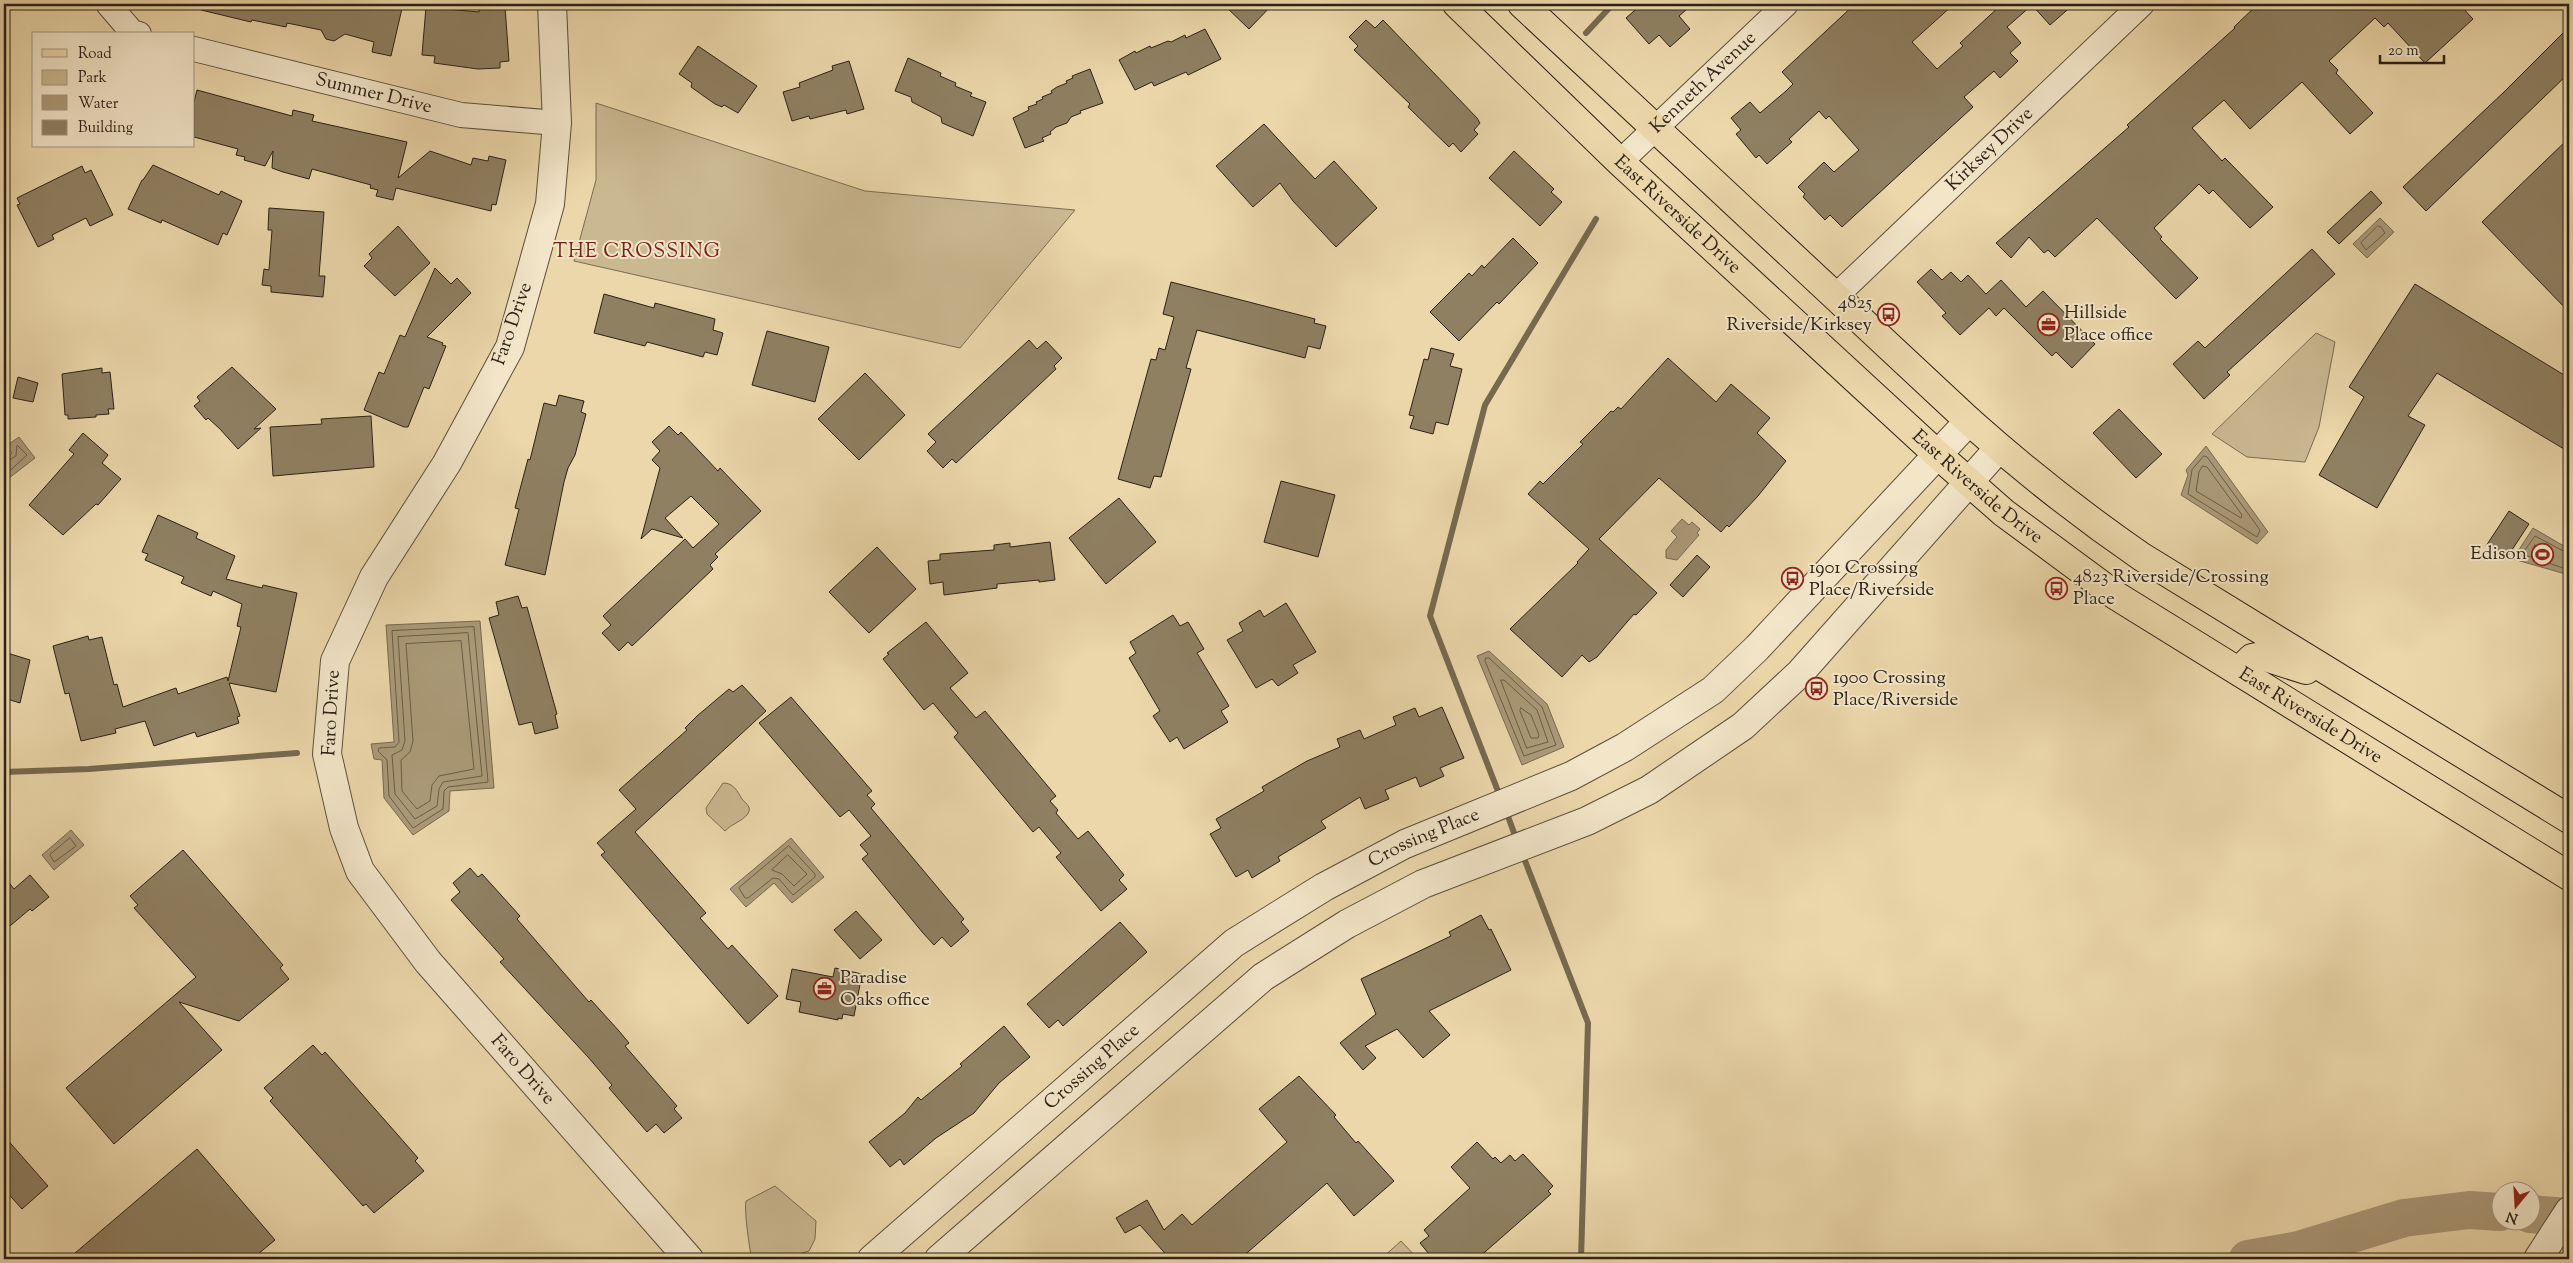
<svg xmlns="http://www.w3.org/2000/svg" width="2573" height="1263" font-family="'Sorts Mill Goudy',serif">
	<rect width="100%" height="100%" fill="#ebd7aa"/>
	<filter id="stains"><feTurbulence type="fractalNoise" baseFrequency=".004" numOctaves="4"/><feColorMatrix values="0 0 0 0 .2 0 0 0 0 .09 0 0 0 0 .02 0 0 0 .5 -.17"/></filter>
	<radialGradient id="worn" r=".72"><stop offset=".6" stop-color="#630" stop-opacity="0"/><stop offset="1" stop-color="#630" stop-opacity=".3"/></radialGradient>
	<g fill="#cab891" stroke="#7a6c53">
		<path d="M596 103 865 191 1075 210 960 348 574 261 596 180Z"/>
		<path d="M2316 333 2335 342 2319 427 2305 462 2247 457 2212 434Z"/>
		<path d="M723 783C734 783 737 791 742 799 746 804 753 807 747 815 741 822 731 824 725 831L707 814 706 808Z"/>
		<path d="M775 1186 816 1221 815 1239 809 1251C790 1257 770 1261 751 1256 749 1243 744 1212 746 1201Z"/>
		<path d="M1401 1241 1418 1259H1381Z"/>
	</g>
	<g fill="#a97" stroke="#776950">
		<path d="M2380 218 2394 232 2367 258 2353 244Z"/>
		<path d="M19 437 35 458 4 482V460L12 453 6 446Z"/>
		<path d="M2206 446 2268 532 2257 544 2181 495 2188 475 2186 470Z"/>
		<path d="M1682 519 1689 525 1692 522 1700 529 1697 533 1699 535 1677 560 1666 558V550L1677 537 1671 531Z"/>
		<path d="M2533 528 2569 549V575L2513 559Z"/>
		<path d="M480 621 494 788 450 791 449 811 413 835 384 798 382 760 374 759 371 744 394 742 386 625Z"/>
		<path d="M1489 651 1547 704 1564 747 1522 765 1477 656Z"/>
		<path d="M71 830 84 845 54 870 42 855Z"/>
		<path d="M791 838 824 877 792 903 774 883 746 907 730 889Z"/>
	</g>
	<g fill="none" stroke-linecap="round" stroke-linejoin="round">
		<g stroke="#6a5d46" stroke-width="1">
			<path d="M2378 226 2381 227 2385 233 2366 250 2361 243Z"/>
			<path d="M2204 456 2207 457 2260 530 2257 537 2188 494 2192 470Z"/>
			<path d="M4 463 16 456 17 445 27 455 4 476"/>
			<path d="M2203 466 2207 467 2242 515 2241 518 2196 491 2199 472Z"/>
			<path d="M2535 545 2553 554 2554 557 2533 553Z"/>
			<path d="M2569 554 2535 536 2522 554 2569 570"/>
			<path d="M474 627 488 782 448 787 444 791 443 809 413 828 389 796 387 760 378 751 379 748 395 747 399 742 392 631Z"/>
			<path d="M468 633 482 776 443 782 439 789 437 806 415 819 395 794 392 755 402 750 405 741 398 637Z"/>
			<path d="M461 641 474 769 439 776 432 785 430 801 417 809 402 791 401 760 410 752 413 741 406 644Z"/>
			<path d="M1486 658H1489L1542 707 1556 745 1524 756 1485 661Z"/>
			<path d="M1501 680H1504L1537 710 1548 742 1527 748Z"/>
			<path d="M1521 708 1531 715 1539 735 1538 738H1531L1520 711Z"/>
			<path d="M70 838 76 846 54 862 50 855Z"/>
			<path d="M789 846 815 874V877L793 895 779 879 773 878 748 898H745L739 888Z"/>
			<path d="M788 855 807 874 794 886 782 874 772 870Z"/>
		</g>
		<g stroke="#776950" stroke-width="6">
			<path d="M1586 33 1613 4"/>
			<path d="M4 772 89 769 297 753"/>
			<path d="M1501 799 1430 616 1485 405 1596 219"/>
			<path d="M1506 811 1517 841"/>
			<path d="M1522 853 1588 1023 1581 1259"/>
		</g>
		<g stroke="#a97" stroke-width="38">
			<path d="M2530 1214 2569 1217"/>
			<path d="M2248 1259 2299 1250 2404 1218 2469 1210 2500 1212"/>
		</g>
	</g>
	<g fill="#8f8062" stroke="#2b2115">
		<path d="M202 4H403L391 56 372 52 374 42 345 34 334 41 326 39 321 30 287 23 286 27 252 20 251 22 201 10Z"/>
		<path d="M1223 4H1273L1249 29Z"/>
		<path d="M1642 4H1693L1679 16 1690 29 1670 47 1659 35 1649 44 1626 18Z"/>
		<path d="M1855 4H1954L1912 42 1937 69 1963 46 1960 43 2002 4H2074L2050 25 2032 5 2007 27 2021 43 2010 53 2018 61 2000 78 1994 71 1964 97 1973 107 1842 227 1830 215 1825 220 1803 197 1805 194 1798 187 1824 162 1834 172 1859 150 1829 116 1826 119 1819 111 1789 139 1792 142 1767 164 1759 155 1756 158 1736 134 1741 130 1731 118 1750 102 1760 113 1786 91 1793 84 1782 72Z"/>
		<path d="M2258 4H2459L2473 19 2425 63 2388 23 2384 27 2375 18 2329 61 2338 70 2336 73 2373 113 2350 134 2302 82 2250 129 2224 100 2192 128 2222 161 2225 158 2273 207 2250 228 2213 190 2209 194 2199 184 2154 228 2162 237 2160 239 2198 278 2176 299 2097 218 2055 257 2048 250 2044 253 2029 237 2011 258 1996 243 2129 127 2127 125 2235 28 2234 27Z"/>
		<path d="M426 7 479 12V9L505 7 509 61 500 62V68L478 69 434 63 435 56 422 55Z"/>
		<path d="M1366 20 1375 28 1383 20 1477 118 1480 123 1474 130 1478 134 1461 152 1453 143 1449 147 1408 107 1410 104 1354 50 1358 46 1349 37Z"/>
		<path d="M2569 27V73L2426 211 2403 187 2504 92Z"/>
		<path d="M1205 29 1221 59 1188 75 1186 72 1154 86 1152 82 1135 90 1119 60 1135 51 1136 53 1150 46 1151 48 1168 41 1171 42 1185 35 1186 38Z"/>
		<path d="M698 46 757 86 738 113 724 105 722 107 715 104 691 87 692 83 679 74Z"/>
		<path d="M908 58 941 73 940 76 956 83 955 86 972 93 970 96 986 102 973 136 942 123 941 117 912 102 911 97 895 91Z"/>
		<path d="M849 61 864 109 847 114 846 110 810 119 809 116 792 121 783 92 800 87 799 83 833 70 832 66Z"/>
		<path d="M1090 69 1103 103 1080 111 1081 113 1071 117 1067 123 1056 127 1050 132 1051 134 1042 138 1044 141 1025 148 1013 118 1029 110 1028 107 1037 104 1036 102 1043 99 1042 97 1052 93 1051 91 1057 87 1067 83 1066 81 1073 78 1072 76Z"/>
		<path d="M197 90 292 116 293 110 314 115 312 121 407 142 398 178 430 151 471 165 473 158 488 161 489 156 506 160 496 205 492 204 491 211 396 188 393 200 376 196 378 190 370 188 371 185 312 169 309 179 283 172 272 168 273 151 265 166 244 160 245 157 236 155 238 149 194 137V102Z"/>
		<path d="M1264 124 1315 179 1334 161 1377 208 1336 247 1293 201 1280 183 1253 207 1216 166Z"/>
		<path d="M2569 138V312L2482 222Z"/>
		<path d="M1514 151 1554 189 1551 192 1562 202 1540 226 1489 178Z"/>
		<path d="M153 165 219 195 221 191 242 201 227 235 223 233 218 245 162 220 161 223 128 209 142 180H143Z"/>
		<path d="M82 166 85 173 91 170 113 215 90 226 86 218 52 235 54 239 38 247 17 205 20 204 17 198Z"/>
		<path d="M2371 191 2382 203 2339 244 2327 232Z"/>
		<path d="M269 208 324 212 319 276H325L323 297 271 292V286L262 285 264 269 269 270 272 230H268Z"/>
		<path d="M398 226 430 263 395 296 364 266 372 258 369 254Z"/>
		<path d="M1513 238 1538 263 1499 304 1497 302 1459 341 1430 312 1469 273 1472 276 1482 265 1484 268Z"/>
		<path d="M2312 249 2335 274 2227 372 2230 375 2204 399 2173 364 2198 341 2205 348Z"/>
		<path d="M435 268 451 284 457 278 471 293 427 337 443 343 442 345 446 346 429 389 424 387 408 427H404L364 410 379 372 384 374 400 335 405 337Z"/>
		<path d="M1931 269 1942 280 1951 272 1961 282 1968 275 1986 294 2001 280 2026 307 2043 291 2095 344 2072 368 2056 352 2052 356 2004 308 1996 316 1989 308 1960 335 1942 316 1946 313 1917 282Z"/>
		<path d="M1171 282 1315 319 1314 323 1326 326 1320 349 1308 346 1305 358 1197 330 1186 368 1191 369 1161 477 1154 476 1150 488 1118 479 1151 359 1156 360 1159 348 1165 350 1174 317 1163 314Z"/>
		<path d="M2415 284 2569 378V452L2437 373 2408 416 2425 425 2377 508 2319 475 2364 397 2349 387Z"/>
		<path d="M604 294 654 308 655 303 715 319 713 330 723 333 717 355 705 352 703 357 647 342 645 346 594 333Z"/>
		<path d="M767 331 829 347 815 402 752 385Z"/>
		<path d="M1029 340 1037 349 1046 341 1062 358 1054 366 1056 369 956 463 952 459 943 468 927 451 936 442 928 434Z"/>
		<path d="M1431 348 1454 354 1450 366 1462 369 1448 425 1436 422 1433 434 1410 428 1414 416 1409 415 1424 359 1428 360Z"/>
		<path d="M1668 358 1716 402 1731 384 1770 418 1757 433 1786 461 1758 496 1729 527 1727 525 1721 532 1659 478 1599 539 1657 593 1636 615 1634 614 1597 657 1589 662 1582 655 1562 677 1510 629 1578 563 1577 562 1589 549 1528 494 1540 481 1543 484 1583 444 1580 442 1611 411 1613 412 1618 407 1621 409Z"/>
		<path d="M232 367 276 409 254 429 261 428 238 449 220 429 208 418 206 420 194 406 200 401 197 397Z"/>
		<path d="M102 368V373L110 372 114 409H108L109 414 96 415V417L68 419V415H65L62 374Z"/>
		<path d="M865 373 905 415 859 460 818 419Z"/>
		<path d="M18 377 38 383 33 402 13 398Z"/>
		<path d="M559 395 584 401 581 412 586 414 575 455 568 468 564 482 545 575 505 565 519 509 515 508 528 459 530 460 544 403 556 406Z"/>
		<path d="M2119 409 2162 454 2136 478 2093 433Z"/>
		<path d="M371 416 374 467 273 476 270 427 322 424 321 419Z"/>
		<path d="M669 426 678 435 681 432 718 471 720 468 761 511 715 554 718 557 710 565 713 569 632 646 628 642 619 651 602 633 611 625 603 616 685 539 693 548 719 524 691 496 665 518 683 538 652 529 641 539 660 468 652 460 660 451 652 442Z"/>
		<path d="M83 433 108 455 102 463 121 479 98 505 96 504 63 535 29 505 74 454 69 450Z"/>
		<path d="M1281 481 1335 495 1318 557 1264 542Z"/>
		<path d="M1119 498 1156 542 1106 584 1069 538Z"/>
		<path d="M2509 511 2529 524 2506 559 2486 546Z"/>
		<path d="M158 515 198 533 196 538 235 556 226 579 262 588 263 585 297 593 276 692 229 683 240 716 237 717 239 723 197 737 195 732 154 746 145 721 115 729 116 733 81 741 69 693 65 694 53 646 88 636 89 640 102 637 114 685 117 684 123 707 176 688 178 694 227 677 228 681 241 627 237 626 242 604 213 591 211 596 181 583 184 577 145 560 148 554 142 552Z"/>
		<path d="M1050 542 1055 580 1039 582V580L997 584V588L944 595 943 582 930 584 928 561 940 560V554L994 550V545L1010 543V547Z"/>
		<path d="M877 547 916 589 869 633 829 592Z"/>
		<path d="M1697 555 1710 567 1683 597 1670 585Z"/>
		<path d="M518 596 522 608 527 607 557 714 555 715 558 728 535 734 532 722 519 725 489 618 499 615 496 602Z"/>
		<path d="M1286 603 1316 652 1293 665 1298 673 1278 686 1272 679 1256 688 1227 640 1243 631 1239 623 1260 610 1264 617Z"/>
		<path d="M1173 615 1180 626 1188 622 1204 649 1197 653 1229 706 1221 711 1228 722 1184 749 1177 737 1170 742 1153 716 1160 711 1129 658 1136 653 1130 642Z"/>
		<path d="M926 622 968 673 950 688 976 718 985 711 1056 796 1050 801 1058 810 1056 813 1078 839 1088 831 1124 875 1119 880 1127 889 1101 911 1056 857 1061 853 1039 827 1033 832 954 737 958 733 933 703 924 710 883 659 889 654 887 653Z"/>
		<path d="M4 652 30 660 20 703 4 698Z"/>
		<path d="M742 685 766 711 635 832 706 913 700 918 728 949 732 945 778 996 748 1024 601 855 605 852 597 843 636 809 619 790 687 730 685 728 697 716 729 689 733 692Z"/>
		<path d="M791 697 872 791 867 795 875 804 871 808 964 919 961 922 969 931 951 947 942 937 934 945 923 933 862 859 868 854 860 845 871 836 849 810 840 817 759 723Z"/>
		<path d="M1442 707 1464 758 1440 768 1444 776 1420 787 1416 777 1385 790 1389 799 1365 809 1360 797 1321 821 1326 828 1278 857 1280 861 1252 878 1248 870 1236 877 1210 834 1221 828 1216 819 1264 791 1262 787 1307 761 1340 747 1337 739 1360 730 1364 739 1396 725 1393 717 1415 708 1419 717Z"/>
		<path d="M183 850 283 965 280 968 289 979 239 1021 179 1002 222 1050 114 1144 66 1088 196 977 134 908 138 905 130 896Z"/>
		<path d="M470 868 478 877 482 874 520 916 517 919 589 1002 591 1000 619 1031 629 1043 625 1046 677 1106 674 1109 682 1118 664 1133 656 1124 647 1132 609 1088 612 1085 588 1057 500 962 504 959 451 900 460 892 453 883Z"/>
		<path d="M30 875 49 897 32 911 30 909 4 931V876L14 889Z"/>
		<path d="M856 911 882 940 860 959 834 930Z"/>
		<path d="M1481 915 1489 930 1491 929 1511 970 1429 1011 1450 1035 1423 1058 1397 1029 1365 1046 1376 1058 1363 1070 1340 1043 1376 1014 1361 979 1451 936 1449 932Z"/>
		<path d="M1120 922 1147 952 1063 1026 1058 1020 1049 1028 1027 1004Z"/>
		<path d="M835 968 862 974 854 1016 843 1014 842 1019 838 1018V1020L799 1012 801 1002 786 999 792 969 833 977Z"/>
		<path d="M1004 1026 1030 1057 999 1083 974 1113 936 1138 904 1165 900 1159 890 1167 869 1142 905 1113 918 1097 921 1100 962 1066 960 1064Z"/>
		<path d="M313 1045 322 1055 325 1052 418 1158 415 1161 424 1171 374 1213 366 1204 363 1206 270 1101 273 1098 264 1088Z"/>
		<path d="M1299 1076 1336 1115 1334 1117 1356 1143 1358 1141 1394 1181 1354 1216 1327 1183 1240 1259H1170L1140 1225 1125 1233 1116 1218 1147 1200 1164 1230 1182 1214 1192 1225 1287 1142 1259 1109Z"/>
		<path d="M4 1136 48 1186 22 1209 4 1189Z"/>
		<path d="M1477 1142 1493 1159 1495 1157 1501 1163 1510 1155 1515 1161 1523 1154 1553 1186 1548 1191 1551 1194 1477 1259H1433L1420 1243 1429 1236 1424 1230 1470 1188 1451 1167Z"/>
		<path d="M197 1149 275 1240 252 1259H68Z"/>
	</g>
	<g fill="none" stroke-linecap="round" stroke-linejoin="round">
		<defs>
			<g id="minor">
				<path d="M108 4 132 32 139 34"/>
				<path id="s1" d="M194 49 461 115 557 123"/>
				<path id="s2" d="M1620 162 1786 4"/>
				<path id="s3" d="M1837 295 2142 4"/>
			</g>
			<g id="tertiary">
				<path id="s4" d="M552 4 557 123 550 204 510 347 447 463 374 577 335 661 327 754 344 828 360 871 428 962 689 1259"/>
				<path id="s5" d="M872 1259 1234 943 1324 887 1405 844 1571 776 1625 747 1713 690 1757 648 1969 421"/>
				<path d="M939 1259 1263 977 1347 924 1423 884 1587 821 1649 790 1743 726 1800 673 1999 448"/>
				<path d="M2538 1259 2569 1211"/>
			</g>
			<g id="primary">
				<path id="s6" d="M1457 4 1620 162 1938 455 2004 513 2115 595 2569 876"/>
				<path d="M1522 4 1969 421C2024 470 2081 515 2142 557L2569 819"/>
				<path d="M2239 671 2252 658 2262 656 2306 670"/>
			</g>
		</defs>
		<use href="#minor" stroke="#5b4e3a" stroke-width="26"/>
		<use href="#tertiary" stroke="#5b4e3a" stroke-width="30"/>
		<use href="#primary" stroke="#2b2115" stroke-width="30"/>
		<use href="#minor" stroke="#f2e5c8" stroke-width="24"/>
		<use href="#tertiary" stroke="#f2e5c8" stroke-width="28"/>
		<use href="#primary" stroke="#ebd7aa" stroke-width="28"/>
	</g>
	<defs>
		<symbol id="bus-ring" viewBox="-11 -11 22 22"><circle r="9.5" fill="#f2e5c8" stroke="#8f2418" stroke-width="1.5"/><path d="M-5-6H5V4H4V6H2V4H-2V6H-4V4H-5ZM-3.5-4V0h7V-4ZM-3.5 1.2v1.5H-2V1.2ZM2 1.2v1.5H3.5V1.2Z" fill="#8f2418"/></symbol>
		<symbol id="office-ring" viewBox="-11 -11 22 22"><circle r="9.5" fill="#f2e5c8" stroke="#8f2418" stroke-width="1.5"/><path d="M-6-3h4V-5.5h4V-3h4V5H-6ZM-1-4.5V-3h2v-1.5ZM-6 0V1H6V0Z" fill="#8f2418"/></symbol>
		<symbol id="stadium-ring" viewBox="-11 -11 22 22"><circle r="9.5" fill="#f2e5c8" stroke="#8f2418" stroke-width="1.5"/><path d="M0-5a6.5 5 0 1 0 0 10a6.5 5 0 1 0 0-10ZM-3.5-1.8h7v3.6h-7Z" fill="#8f2418"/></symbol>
	</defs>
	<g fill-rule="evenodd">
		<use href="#bus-ring" x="1876" y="302" width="25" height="25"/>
		<use href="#office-ring" x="2036" y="312" width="25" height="25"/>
		<use href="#stadium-ring" x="2530" y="542" width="25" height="25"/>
		<use href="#bus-ring" x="1780" y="566" width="25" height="25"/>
		<use href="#bus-ring" x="2044" y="576" width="25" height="25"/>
		<use href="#bus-ring" x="1804" y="676" width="25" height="25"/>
		<use href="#office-ring" x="812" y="976" width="25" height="25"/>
	</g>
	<g text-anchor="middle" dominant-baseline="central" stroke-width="4" stroke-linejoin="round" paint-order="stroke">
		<g font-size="19" fill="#2b2115" stroke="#f2e5c8">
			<text stroke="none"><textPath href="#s2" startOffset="115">Kenneth Avenue</textPath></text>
			<text stroke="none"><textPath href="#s1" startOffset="185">Summer Drive</textPath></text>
			<text stroke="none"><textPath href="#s3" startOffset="211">Kirksey Drive</textPath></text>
			<text stroke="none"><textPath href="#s6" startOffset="305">East Riverside Drive</textPath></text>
			<text transform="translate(513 324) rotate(-71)">Faro Drive</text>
			<text stroke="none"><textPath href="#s6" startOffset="710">East Riverside Drive</textPath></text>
			<text transform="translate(332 713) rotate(-87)">Faro Drive</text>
			<text stroke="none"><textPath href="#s6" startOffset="1115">East Riverside Drive</textPath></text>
			<text stroke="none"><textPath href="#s5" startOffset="698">Crossing Place</textPath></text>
			<text stroke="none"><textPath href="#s5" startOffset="292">Crossing Place</textPath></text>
			<text stroke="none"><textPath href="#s4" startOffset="1181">Faro Drive</textPath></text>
		</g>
		<g font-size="19" fill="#2b2115" stroke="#f2e5c8" text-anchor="start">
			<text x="1872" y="303" text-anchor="end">4825<tspan x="1872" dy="22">Riverside/Kirksey</tspan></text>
			<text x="2064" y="313">Hillside<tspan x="2064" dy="22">Place office</tspan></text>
			<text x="2527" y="554" text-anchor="end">Edison</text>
			<text x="1809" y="568">1901 Crossing<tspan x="1809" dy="22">Place/Riverside</tspan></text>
			<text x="2073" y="577">4823 Riverside/Crossing<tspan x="2073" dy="22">Place</tspan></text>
			<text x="1833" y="678">1900 Crossing<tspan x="1833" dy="22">Place/Riverside</tspan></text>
			<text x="840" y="978">Paradise<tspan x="840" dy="22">Oaks office</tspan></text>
		</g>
		<g font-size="20" letter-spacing="1" fill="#7a1f14" stroke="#f2e5c8">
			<text x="637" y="252">THE CROSSING</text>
		</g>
	</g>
	<rect width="2573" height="1263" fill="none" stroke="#ebd7aa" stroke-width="20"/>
	<rect x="5" y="5" width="2563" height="1253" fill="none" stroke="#2b2115" stroke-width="2.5"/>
	<rect x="10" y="10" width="2553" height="1243" fill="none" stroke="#2b2115"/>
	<rect x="32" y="32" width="162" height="115" fill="#f2e5c8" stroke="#a29780"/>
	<rect x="42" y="49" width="25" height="8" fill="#ebd7aa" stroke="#a29780"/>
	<text x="78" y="58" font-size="15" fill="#2b2115">Road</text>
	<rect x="42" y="70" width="25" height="15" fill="#cab891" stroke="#a29780"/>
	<text x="78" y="82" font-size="15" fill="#2b2115">Park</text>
	<rect x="42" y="95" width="25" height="15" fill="#aa9977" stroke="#a29780"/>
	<text x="78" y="108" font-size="15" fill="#2b2115">Water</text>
	<rect x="42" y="120" width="25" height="15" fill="#8f8062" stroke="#a29780"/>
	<text x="78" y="132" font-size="15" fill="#2b2115">Building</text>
	<g transform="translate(2516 1206) rotate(198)"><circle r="24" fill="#f2e5c8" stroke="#a29780"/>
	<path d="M0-4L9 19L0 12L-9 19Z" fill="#8f2418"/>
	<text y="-8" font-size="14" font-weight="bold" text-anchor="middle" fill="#2b2115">N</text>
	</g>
	<path d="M2380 55v8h64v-8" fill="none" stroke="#2b2115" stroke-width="2.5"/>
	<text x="2388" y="55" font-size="15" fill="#2b2115" stroke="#f2e5c8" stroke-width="4" paint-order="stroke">20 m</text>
	<rect width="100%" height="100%" filter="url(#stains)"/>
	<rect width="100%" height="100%" fill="url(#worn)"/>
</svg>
